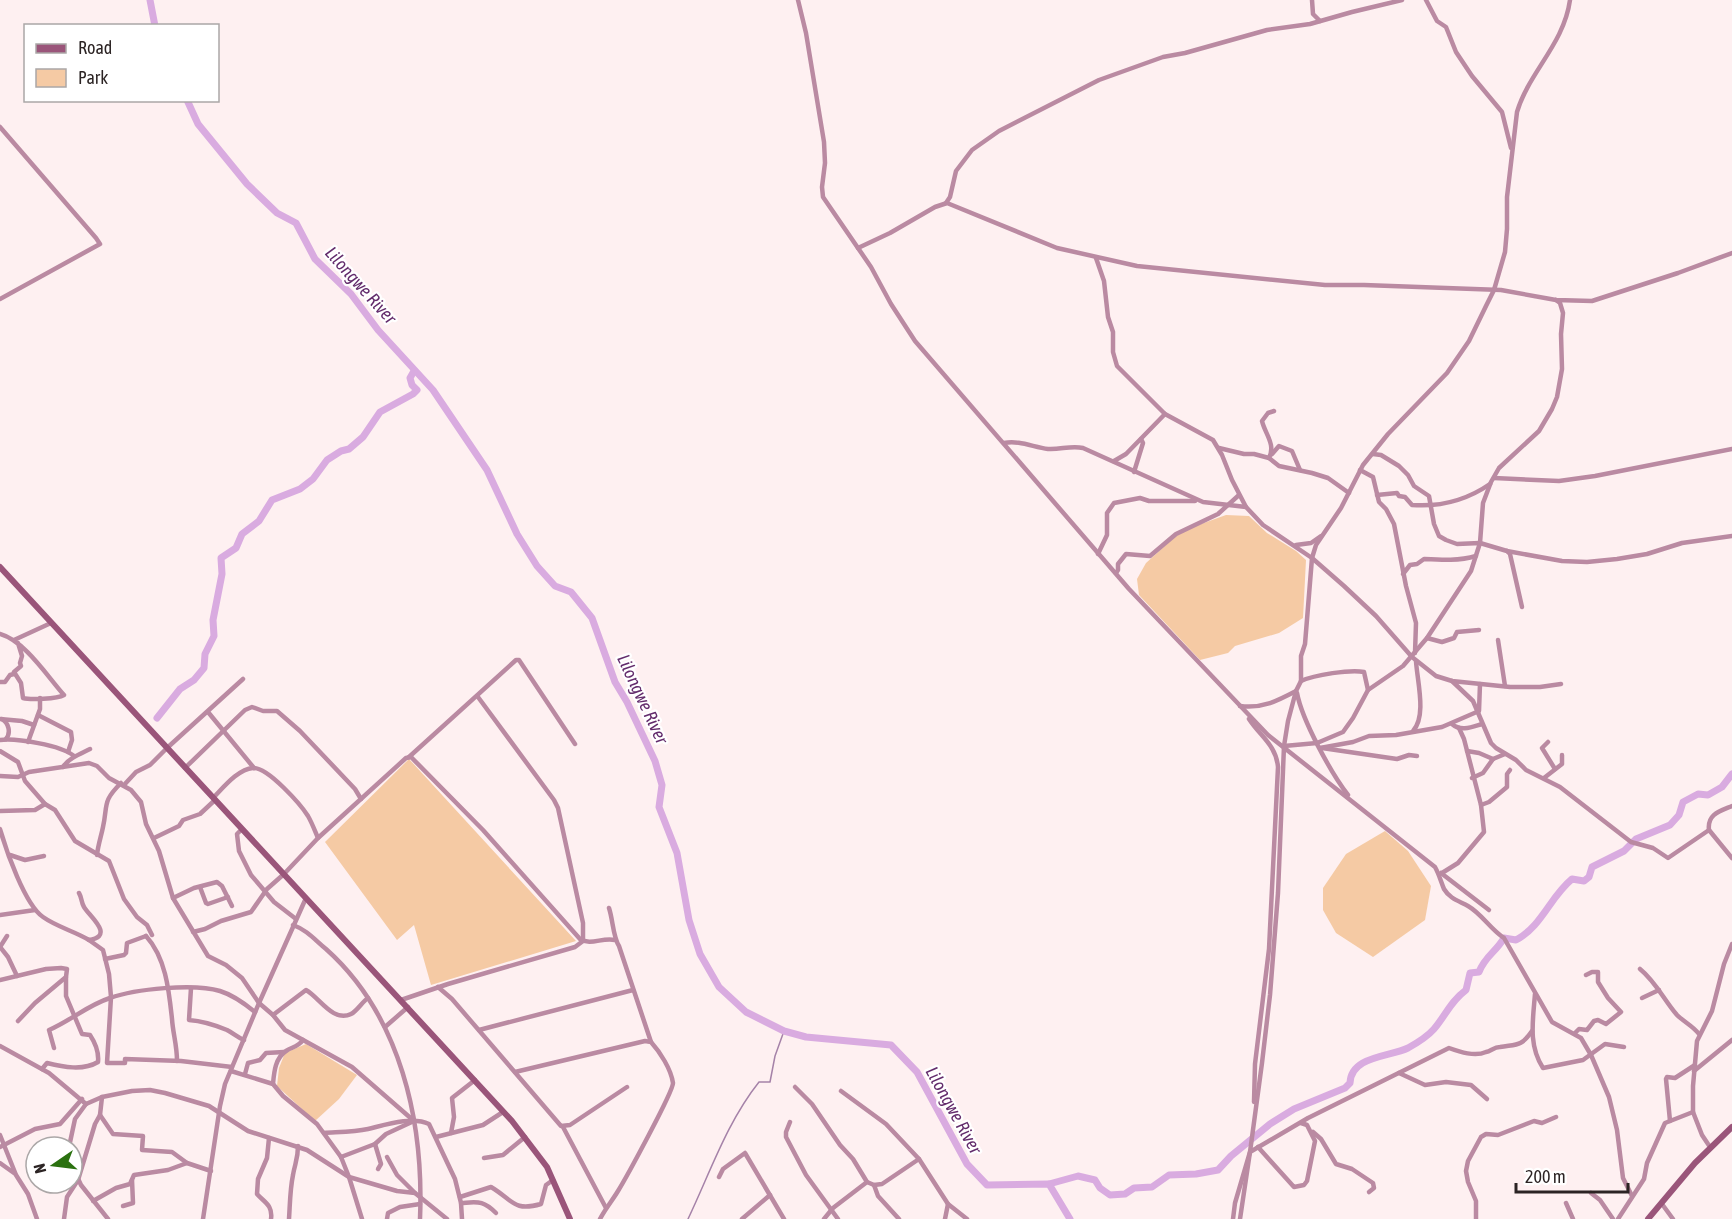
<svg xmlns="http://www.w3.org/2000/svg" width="1732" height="1219" font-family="'Asap Condensed',sans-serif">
	<rect width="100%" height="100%" fill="#fef0f1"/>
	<g fill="#f5caa4">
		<path d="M1226 515 1249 516 1267 533 1296 551 1306 560 1303 618 1279 633 1235 646 1228 653 1200 660 1139 595 1137 579 1146 563 1177 535 1190 528Z"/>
		<path d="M409 759 576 941 431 985 414 925 397 940 325 842Z"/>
		<path d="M1385 831 1408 851 1431 886 1425 920 1373 957 1336 933 1323 910V888L1346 854Z"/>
		<path d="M306 1044 357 1075 339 1099 315 1121 277 1086 279 1068 285 1053Z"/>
	</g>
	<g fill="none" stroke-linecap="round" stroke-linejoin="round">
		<path stroke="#a582a8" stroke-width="1.5" d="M688 1219C710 1173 727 1122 759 1082H770L775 1056 784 1031"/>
		<g stroke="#d9abe0" stroke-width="7">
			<path d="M150 0 155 26"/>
			<path d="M187 100 198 124 247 184 277 213 296 223 315 259 351 294 378 330 433 390 487 470 517 534 537 566 555 586 571 592 592 618 615 682 627 702 655 761 662 785 659 807 677 853 689 920 700 954 719 987 746 1012 784 1031 806 1037 891 1045 917 1072 967 1164 987 1185 1049 1184 1070 1219"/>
			<path d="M157 718 180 689 194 680 204 668 205 654 214 636 213 620 222 574 221 558 236 548 242 534 259 521 272 500 300 489 313 479 327 460 341 451 349 449 363 437 380 412 413 394 417 390 412 385 410 378 414 371"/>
			<path d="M1049 1184 1078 1176 1095 1180 1100 1188 1110 1195 1125 1194 1134 1188 1152 1187 1169 1175 1196 1174 1218 1170 1231 1156 1270 1124 1294 1109 1345 1088 1350 1083C1351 1056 1389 1057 1408 1048 1417 1043 1427 1037 1434 1029 1446 1015 1450 1002 1466 990L1470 973 1479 972C1485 956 1496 952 1504 938L1516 940C1542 926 1550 897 1572 879L1584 881 1589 877 1592 867 1624 851 1636 839 1670 825 1679 815 1683 802 1698 794 1708 795 1722 787 1732 774"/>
		</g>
		<g stroke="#ba8aa2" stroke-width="4.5">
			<path d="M798 0 806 33 824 142 825 163 822 187 823 197 871 267 891 304 915 341 1129 589 1268 735 1435 867C1439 874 1441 882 1444 889 1450 899 1459 901 1468 906 1482 914 1490 929 1504 938L1552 1022 1581 1038 1591 1055 1609 1097 1617 1130 1623 1178 1632 1196"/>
			<path d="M1312 0 1313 14 1320 21"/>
			<path d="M1426 0 1437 21 1446 27 1456 52 1472 76 1502 112 1511 148"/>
			<path d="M0 127 96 238 100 244 0 299"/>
			<path d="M946 203 950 197 956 171 972 150 999 131 1099 80 1163 57 1185 53 1267 30 1310 24 1352 12 1402 0"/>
			<path d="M858 248 890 233 935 207 947 203 1057 248 1137 266 1325 285H1364L1501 290 1556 300 1592 301 1678 273 1732 253"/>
			<path d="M1096 258 1104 281 1108 317 1113 332V352L1117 366 1165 414 1213 440 1222 455 1232 480 1246 507"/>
			<path d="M1004 443C1019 440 1033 447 1048 449 1060 450 1071 445 1083 448L1203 502 1246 507 1263 525 1312 558 1344 586 1376 616 1412 657 1436 676 1452 681 1510 687H1540L1561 684"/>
			<path d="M1219 448 1244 454H1254L1269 458 1279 466 1312 473 1328 478 1349 493"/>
			<path d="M1272 454 1279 446 1292 451 1300 470"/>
			<path d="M1373 454 1381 455 1399 466 1408 475 1414 486 1429 496 1434 524 1439 536 1446 540 1457 544 1480 543 1507 551 1562 561 1587 562 1617 559 1647 554 1682 543 1732 536"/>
			<path d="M1269 458C1276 444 1265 434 1262 421L1268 413 1274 411"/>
			<path d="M1114 461 1126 454 1165 414"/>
			<path d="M1360 470 1373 477 1379 502 1386 509 1394 524 1406 586 1416 623 1415 653"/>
			<path d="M1134 472 1143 443 1141 439"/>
			<path d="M1494 478 1559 481 1595 476 1732 449"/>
			<path d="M1377 495 1397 493 1399 496 1405 497 1412 505C1440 507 1467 500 1490 484"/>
			<path d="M1296 545 1311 543 1321 536"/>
			<path d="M1507 551 1510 554 1522 607"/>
			<path d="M1098 554 1107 535V513L1114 503 1140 498 1149 501H1195"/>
			<path d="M1116 573 1118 570V564L1126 554 1150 556 1176 534 1218 514 1239 495"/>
			<path d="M1403 574 1410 565 1417 564 1424 559C1442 560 1459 561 1476 556"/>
			<path d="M0 634C25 641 47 676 64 695 57 699 30 700 23 698L21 683 14 672 21 666 20 663 22 656 18 643"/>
			<path d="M1427 638 1442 642 1454 638 1457 632 1479 630"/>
			<path d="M14 640 51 623"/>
			<path d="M1498 640 1505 686"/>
			<path d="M1301 681C1314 675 1351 669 1364 672L1368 690"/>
			<path d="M1452 681 1473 701 1491 743 1496 748 1516 760 1526 770 1560 787 1631 842 1653 848 1668 858 1709 830 1732 858"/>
			<path d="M0 682H5L10 675 14 674"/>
			<path d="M1297 693C1302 720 1331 773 1348 795"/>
			<path d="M1240 706C1262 709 1277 701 1296 691"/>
			<path d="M208 712 254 768"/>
			<path d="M38 715 71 732 72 740 68 752"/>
			<path d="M0 719 22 721 34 725"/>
			<path d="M2 719C9 723 11 733 6 739"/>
			<path d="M1249 719C1260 736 1276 745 1278 767L1269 949 1255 1064 1254 1102"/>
			<path d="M1452 724C1461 732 1472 727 1482 724"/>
			<path d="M1413 731C1427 716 1417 680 1416 661"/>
			<path d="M0 740C16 738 61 745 74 756"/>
			<path d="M28 742 40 709V698"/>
			<path d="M1548 742 1542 748 1555 769"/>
			<path d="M1284 746 1317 743 1343 732 1353 718 1368 690 1403 666 1427 638 1471 571 1480 543 1483 503 1491 482 1499 468 1539 431 1552 409 1557 397 1562 369 1561 334 1563 313 1560 303 1556 300"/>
			<path d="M1320 748 1353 742 1369 736 1396 735 1442 727 1479 711 1480 684"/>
			<path d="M1322 748 1397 759 1409 755 1417 756"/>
			<path d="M0 751 18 762 25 781 45 804 55 810 75 841 109 861 124 899 137 917 147 925 152 935"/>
			<path d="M1467 751 1479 753 1493 759"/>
			<path d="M409 757 516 660H519L575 744"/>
			<path d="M63 767C69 758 80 754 90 749"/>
			<path d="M185 768 245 710 252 707 263 711H277L300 731 355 789 361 799"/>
			<path d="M0 776 18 777 29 772 89 763 97 766 109 778 131 790 141 802 146 824 159 851 173 898 208 956 226 965 242 978 259 1003 273 1015 285 1030 352 1067 414 1121 386 1134 375 1144 341 1157"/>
			<path d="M1472 778 1483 773 1493 759 1505 754"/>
			<path d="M1544 778 1562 764V755"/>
			<path d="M124 785 136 772 150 765 167 748 243 679"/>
			<path d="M213 798C223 788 238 769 253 768 268 767 301 805 308 816 312 823 315 831 318 838"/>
			<path d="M1481 805 1489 802 1507 787V774L1510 770"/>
			<path d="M0 811 35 810 45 804"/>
			<path d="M0 829C6 850 25 905 43 917 57 927 74 931 89 940 116 936 88 915 84 907 81 902 82 898 79 893"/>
			<path d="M242 829 237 834 239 851 251 875 274 902 296 919"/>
			<path d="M1709 830C1707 814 1720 811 1732 806"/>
			<path d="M154 838 179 826 183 820 200 814 215 800"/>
			<path d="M10 855 25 860 44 856"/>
			<path d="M97 855C98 845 101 837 103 827 108 804 102 802 121 783"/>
			<path d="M1441 873 1489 910"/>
			<path d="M1442 873 1458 863 1484 832 1481 805 1464 739 1459 728"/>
			<path d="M200 887 206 903 208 904 228 897"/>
			<path d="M173 898 194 888 217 882 222 886 232 906"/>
			<path d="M609 908C613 920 613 937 619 946L651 1042"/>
			<path d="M0 915 35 910"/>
			<path d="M293 925C307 930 315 940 326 949 401 1016 424 1122 420 1219"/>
			<path d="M193 932 205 929 221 921 251 912 267 889 284 874 318 838 406 758 411 757 483 830 580 939C591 946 602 937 615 940"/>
			<path d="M146 936C166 958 169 991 172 1019 173 1034 177 1045 177 1061"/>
			<path d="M89 940 103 950 109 974 111 997 107 1063H125V1059L181 1061 232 1067"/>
			<path d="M0 947 8 957 17 976"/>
			<path d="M0 947 7 936"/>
			<path d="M105 959 124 955 126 953 127 943 146 936"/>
			<path d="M1640 969C1656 982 1664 1000 1677 1015 1684 1022 1693 1026 1699 1034"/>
			<path d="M0 980 46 969 61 968 67 969 66 977 35 1003 18 1021"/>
			<path d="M438 987 452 999 561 1126 570 1125 627 1087"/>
			<path d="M191 988 189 1020C202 1021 215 1025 227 1030 233 1033 237 1037 244 1040"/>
			<path d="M1535 994C1533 1020 1528 1045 1543 1068L1583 1060 1605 1044 1624 1047"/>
			<path d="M1642 998 1659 990"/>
			<path d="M401 1000 448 984 575 947 583 941V923L558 808 554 800 478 697"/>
			<path d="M273 1015 306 990C319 997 333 1023 351 1014 357 1011 362 1002 368 998"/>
			<path d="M385 1027 408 1007"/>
			<path d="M479 1030 633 990"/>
			<path d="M1575 1033 1579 1029 1587 1030 1594 1021 1598 1020 1606 1024 1621 1012 1608 998 1598 982V972H1592L1586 975"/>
			<path d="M0 1046 49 1073 86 1104"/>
			<path d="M54 1048 49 1030C70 1021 88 1005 110 998 135 989 194 983 220 991 233 995 244 1003 255 1012"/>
			<path d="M42 1069 47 1063C63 1067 83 1071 98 1062 99 1052 96 1044 90 1035L82 1034 66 996V977"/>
			<path d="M231 1071 273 1084 283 1096 317 1124 341 1157 349 1177 362 1219"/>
			<path d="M1694 1071 1732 1040"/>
			<path d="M515 1072 645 1041 651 1042C660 1052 671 1069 673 1083 673 1092 626 1178 618 1191 612 1201 605 1209 600 1219"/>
			<path d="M1399 1073 1425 1085 1446 1082 1471 1085 1487 1099"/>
			<path d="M245 1074 248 1063 260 1060 266 1053 284 1052"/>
			<path d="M273 1084C274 1073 275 1058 286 1051 292 1047 298 1047 303 1040"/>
			<path d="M795 1087 812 1104 840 1145 853 1159 867 1182 874 1185 882 1184 919 1159"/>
			<path d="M841 1091 886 1124 919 1159 948 1204 967 1219"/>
			<path d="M100 1115 113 1134 143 1136 142 1150 172 1152 187 1163"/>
			<path d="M1670 1121 1666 1079 1667 1077 1675 1078 1695 1065"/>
			<path d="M790 1122 786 1132V1137L806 1175 838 1219"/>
			<path d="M563 1127 606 1208"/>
			<path d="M1313 1132 1321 1139 1336 1164 1352 1169 1373 1183 1374 1188 1369 1192"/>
			<path d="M324 1133C338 1132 354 1132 368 1129 385 1125 412 1116 429 1124L455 1179 461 1203 462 1219"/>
			<path d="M451 1133 454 1117 452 1098 475 1080"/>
			<path d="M0 1135 16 1175 28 1194 37 1219"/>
			<path d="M436 1137 483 1125 503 1112"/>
			<path d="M269 1138 267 1158 258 1179 257 1194C264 1202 273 1205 271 1219"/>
			<path d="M375 1144 381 1164 378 1169"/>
			<path d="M0 1147 35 1129 60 1124 82 1099"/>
			<path d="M69 1147 75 1119 86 1104 102 1097 132 1091 150 1090 165 1093 209 1106 248 1131 307 1150 349 1177 397 1191 415 1193 447 1219"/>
			<path d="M1258 1147 1294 1187 1304 1185 1307 1181 1315 1141 1307 1125 1301 1123"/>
			<path d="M1710 1147 1702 1135 1693 1112V1086L1697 1041 1712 1011 1724 964 1732 944"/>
			<path d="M387 1157 397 1175 415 1193"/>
			<path d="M484 1158 503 1155 525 1137"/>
			<path d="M0 1163 14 1173"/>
			<path d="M72 1166 81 1185 108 1219"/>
			<path d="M719 1177 723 1169 745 1153 784 1219"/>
			<path d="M874 1185 878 1196 899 1219"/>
			<path d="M1591 1193 1600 1200 1613 1219"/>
			<path d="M460 1197 491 1187C513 1200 513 1212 541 1204L546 1185 553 1180"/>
			<path d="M93 1201 116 1188 130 1184 134 1175 168 1170 187 1163 211 1171"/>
			<path d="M461 1203C478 1202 483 1200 496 1213"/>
			<path d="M1566 1203 1573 1219"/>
			<path d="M1662 1204 1673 1219"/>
			<path d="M123 1206 133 1203 132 1180"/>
			<path d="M64 1219 67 1197 78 1180 95 1124 100 1115 102 1097"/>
			<path d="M203 1219 220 1106 225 1084 259 1003 306 898"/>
			<path d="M289 1219C290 1204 290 1189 293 1175 295 1163 298 1159 298 1146"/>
			<path d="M387 1219 388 1213 400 1207 420 1204"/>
			<path d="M742 1219 770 1195"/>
			<path d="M824 1219 833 1208 867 1182"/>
			<path d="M945 1219 948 1204"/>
			<path d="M1233 1219 1235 1203 1250 1152 1262 1063 1270 995 1278 893 1284 746 1288 721 1296 691 1301 681V656L1305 644 1312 558 1316 545 1341 508 1363 465 1388 434 1447 373 1469 341 1486 306 1494 290 1505 252 1507 229V197L1517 112C1529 72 1564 44 1570 0"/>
			<path d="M1240 1219 1250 1152 1308 1118 1449 1048C1460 1052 1475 1057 1486 1052 1491 1051 1494 1047 1500 1047 1517 1044 1521 1047 1532 1031"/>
			<path d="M1476 1219V1201L1468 1182 1466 1171 1468 1161 1481 1137 1486 1134 1498 1135 1534 1121 1542 1123 1556 1117"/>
			<path d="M1618 1219 1644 1179 1647 1163 1665 1123 1693 1112"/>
		</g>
		<g stroke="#9a557a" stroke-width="6">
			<path d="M0 567 512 1121 547 1167 570 1219"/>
			<path d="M1648 1219 1695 1163 1732 1127"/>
		</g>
	</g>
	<g text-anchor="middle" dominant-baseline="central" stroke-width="4.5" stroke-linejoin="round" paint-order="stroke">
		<g font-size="18" font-style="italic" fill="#632c6c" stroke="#fff">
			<text transform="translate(361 285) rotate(48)">Lilongwe River</text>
			<text transform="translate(643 699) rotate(65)">Lilongwe River</text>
			<text transform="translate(954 1110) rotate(61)">Lilongwe River</text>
		</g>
	</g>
	<rect x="24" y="24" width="195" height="78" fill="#ffffff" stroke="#aba7a7" stroke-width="1.5"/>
	<rect x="36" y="44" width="30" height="9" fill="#9a557a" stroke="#aba7a7" stroke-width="1.5"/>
	<text x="78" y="54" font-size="18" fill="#2c2424">Road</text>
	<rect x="36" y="69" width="30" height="18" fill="#f5caa4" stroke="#aba7a7" stroke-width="1.5"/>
	<text x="78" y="84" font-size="18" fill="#2c2424">Park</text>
	<g transform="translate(54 1165) rotate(256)"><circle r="28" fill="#ffffff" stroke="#aba7a7" stroke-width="1.5"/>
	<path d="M0-4.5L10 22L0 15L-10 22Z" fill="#2b7110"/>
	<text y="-9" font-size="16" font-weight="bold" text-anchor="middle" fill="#2c2424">N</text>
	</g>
	<path d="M1516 1183v9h112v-9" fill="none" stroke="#2c2424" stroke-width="3"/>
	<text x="1525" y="1183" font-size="18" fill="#2c2424" stroke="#ffffff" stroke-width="4.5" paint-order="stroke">200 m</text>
</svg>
